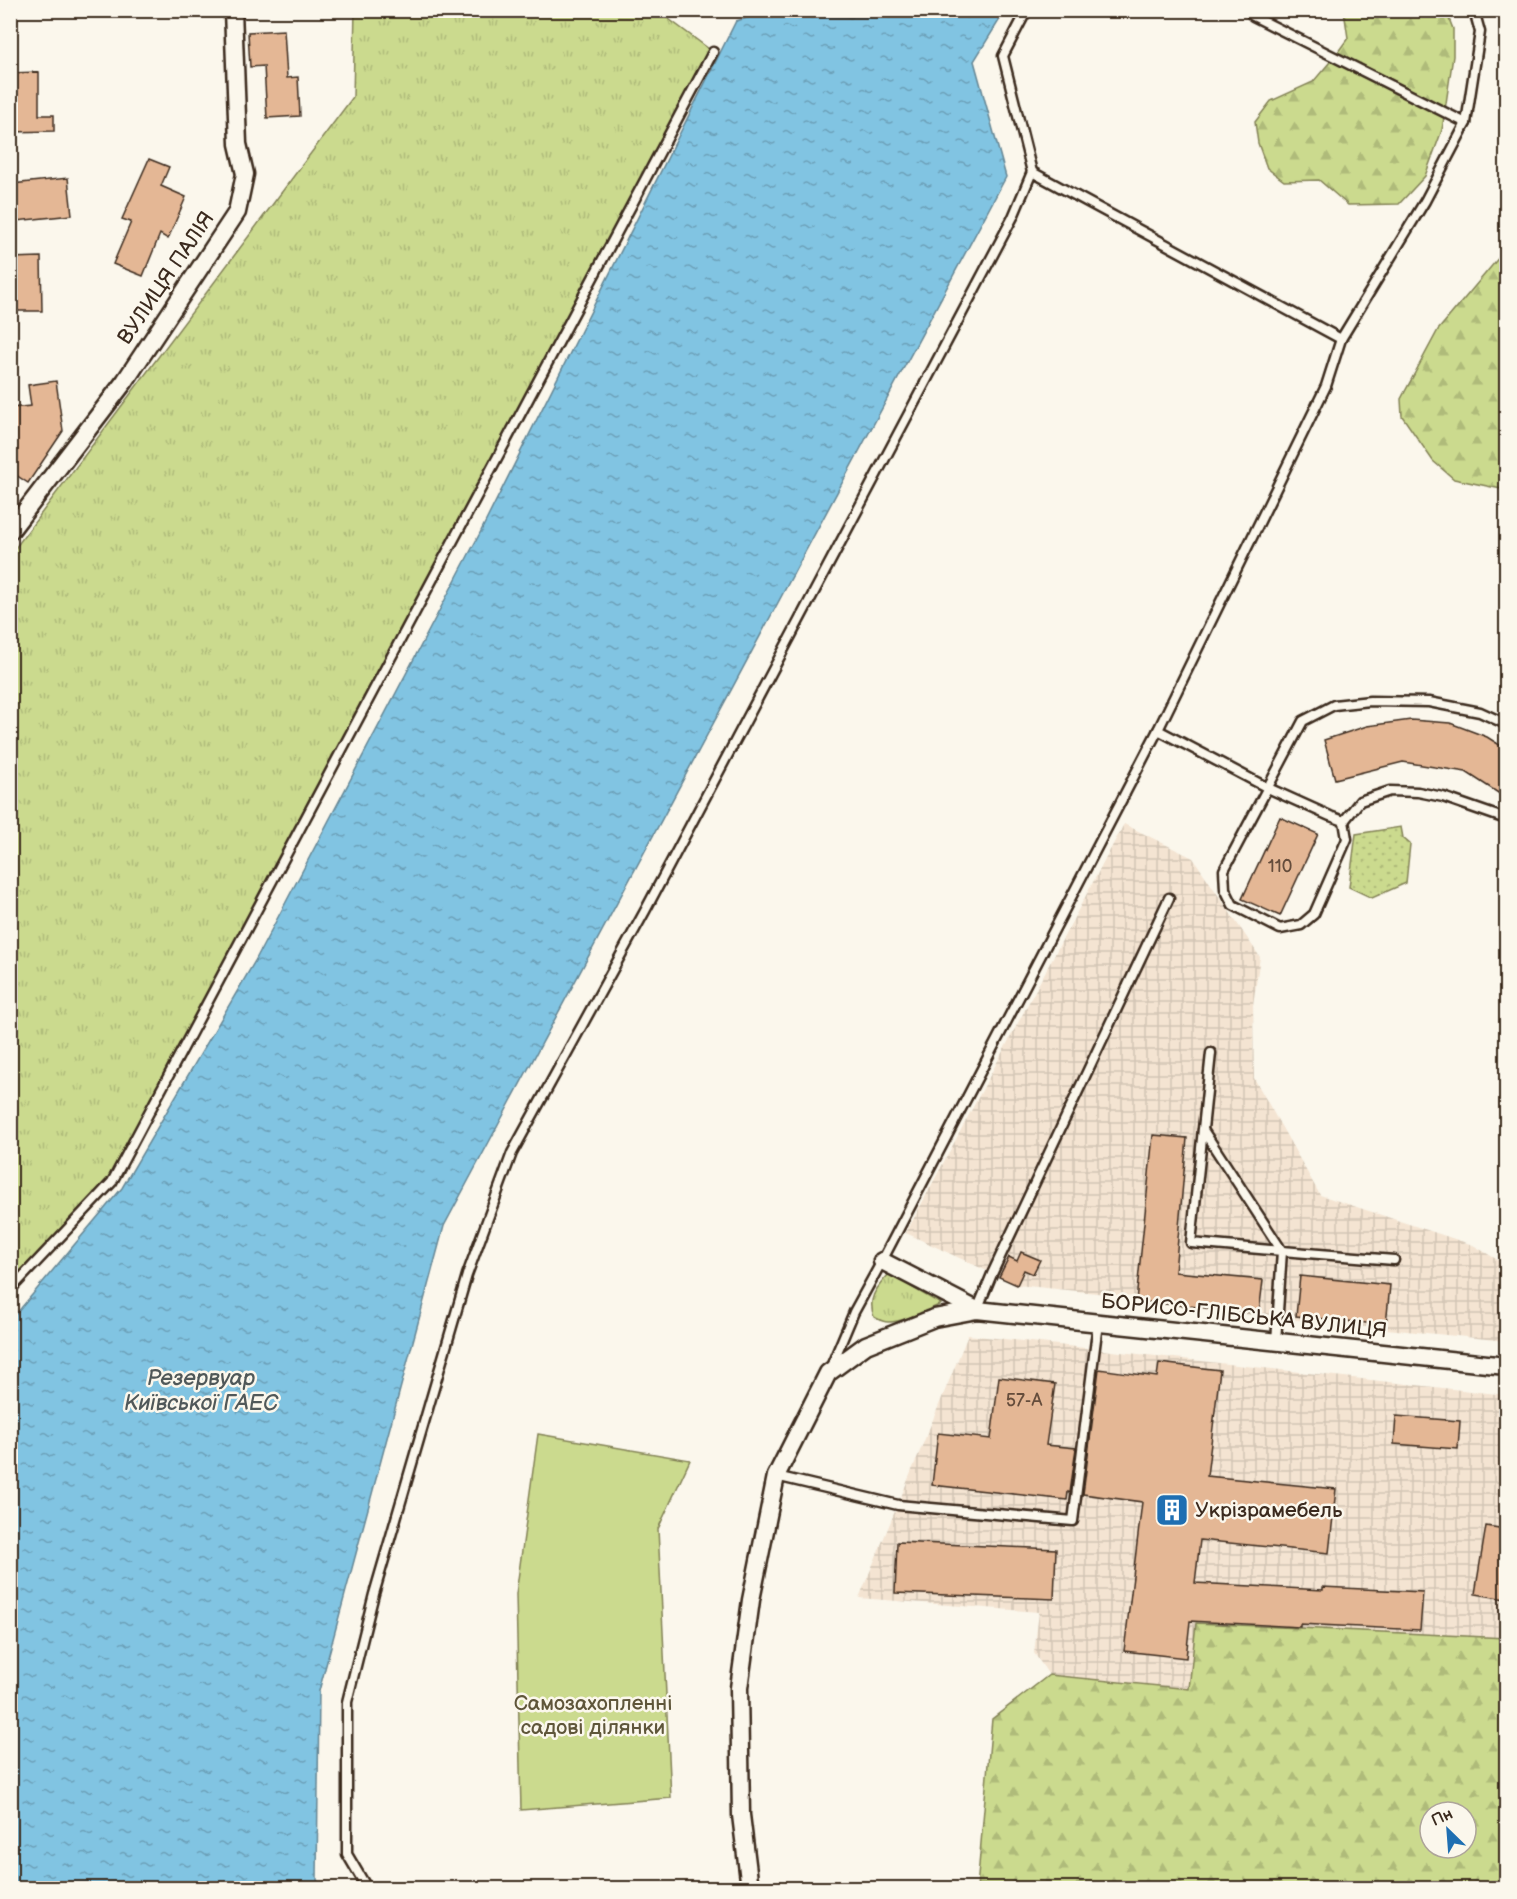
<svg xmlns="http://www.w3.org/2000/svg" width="1517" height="1899" font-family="'Balsamiq Sans',sans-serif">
	<defs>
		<pattern id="industrial-grid" width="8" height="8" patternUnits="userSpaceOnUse" patternTransform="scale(1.5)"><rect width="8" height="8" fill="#f4e4d2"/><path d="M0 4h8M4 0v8" fill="none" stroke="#d2c4b4"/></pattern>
		<pattern id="grass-tufts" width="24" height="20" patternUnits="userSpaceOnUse" patternTransform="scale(1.5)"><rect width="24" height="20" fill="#cbda8e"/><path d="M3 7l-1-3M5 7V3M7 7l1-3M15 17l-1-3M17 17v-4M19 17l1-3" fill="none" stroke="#afbb7a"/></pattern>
		<pattern id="forest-firs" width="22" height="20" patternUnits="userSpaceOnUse" patternTransform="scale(1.5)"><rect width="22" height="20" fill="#cbda8e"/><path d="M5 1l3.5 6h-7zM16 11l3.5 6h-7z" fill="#afbb7a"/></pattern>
		<pattern id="park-dots" width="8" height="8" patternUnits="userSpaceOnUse" patternTransform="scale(1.5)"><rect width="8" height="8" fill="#cbda8e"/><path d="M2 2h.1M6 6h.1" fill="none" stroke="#afbb7a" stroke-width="1.8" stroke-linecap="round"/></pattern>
		<pattern id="water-ripples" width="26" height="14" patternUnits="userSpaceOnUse" patternTransform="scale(1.5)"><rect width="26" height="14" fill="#81c4e2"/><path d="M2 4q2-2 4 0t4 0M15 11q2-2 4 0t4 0" fill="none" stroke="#6b9fb7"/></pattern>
	</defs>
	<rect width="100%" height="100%" fill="#fbf7ec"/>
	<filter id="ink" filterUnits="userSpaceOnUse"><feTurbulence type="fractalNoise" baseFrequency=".0167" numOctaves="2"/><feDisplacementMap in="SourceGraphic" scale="12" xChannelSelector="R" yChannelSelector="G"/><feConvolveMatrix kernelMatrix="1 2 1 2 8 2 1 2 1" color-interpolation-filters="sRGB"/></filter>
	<g filter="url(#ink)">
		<g fill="url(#industrial-grid)">
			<path d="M1124 824 1193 858 1260 957 1253 1005 1254 1078 1320 1195 1473 1245 1506 1265V1341L1277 1318 1136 1301V1297L1017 1285 906 1233Z"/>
			<path d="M968 1335 1506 1395V1638L1196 1623 1189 1689 1049 1675 1034 1653 1039 1612 859 1598Z"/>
		</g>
		<g fill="url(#grass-tufts)" stroke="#838256" stroke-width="1.5">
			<path d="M355 11H658L713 52 112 1182 11 1290 10 555 353 97Z"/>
			<path d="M889 1274 941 1304C928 1310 902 1323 888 1322 882 1322 878 1319 874 1317 867 1297 877 1288 889 1274Z"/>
		</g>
		<g fill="url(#forest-firs)" stroke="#838256" stroke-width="1.5" fill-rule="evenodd">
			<path d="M1344 11H1446L1453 29V56L1442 130 1425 176 1399 204 1348 205 1319 180 1284 181 1267 168 1258 143 1255 122 1271 101 1313 82 1335 56 1348 38Z"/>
			<path d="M1506 249V490L1454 479 1433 461 1402 416 1401 399 1438 330Z"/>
			<path d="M1196 1623 1506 1638V1888H977L992 1719 1049 1675 1189 1689ZM1430 1812H1466V1848H1430Z"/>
		</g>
		<path fill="url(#park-dots)" stroke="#838256" stroke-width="1.5" d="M1401 827 1403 838 1410 844 1406 883 1372 898 1349 887 1356 834Z"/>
		<path fill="#cbda8e" stroke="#838256" stroke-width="1.5" d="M538 1434 690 1460 658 1529 671 1798 521 1810 516 1594Z"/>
		<path fill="url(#water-ripples)" stroke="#658694" stroke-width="1.5" d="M772 11H1005L974 61 1006 177 444 1226 319 1691 317 1880 322 1888H11V1320L122 1188 255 961 479 535 736 21Z"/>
		<g fill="#e4b795" stroke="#3b2a1e" stroke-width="1.5">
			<path d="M284 30 287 78 298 77 300 116 267 118 264 66 250 67 248 32Z"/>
			<path d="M39 72V115H54V131L10 132V73Z"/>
			<path d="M149 159 169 167 161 186 186 197 168 239 160 234 143 276 113 264 131 222 122 219Z"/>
			<path d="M68 178 72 215 16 221 12 184Z"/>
			<path d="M41 257 42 311H10V258Z"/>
			<path d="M56 381 63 431 28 483 10 471V408L31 406 28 385Z"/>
			<path d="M1411 720 1450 723 1487 737 1506 749V798L1466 772 1403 762 1335 779 1324 740 1367 726Z"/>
			<path d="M1280 817 1318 834 1280 916 1242 899Z"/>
			<path d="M1153 1135 1187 1138 1175 1272 1263 1280 1259 1313 1136 1301Z"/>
			<path d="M1021 1252 1040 1260 1033 1274 1024 1270 1017 1285 999 1277 1009 1257 1017 1261Z"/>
			<path d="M1300 1276 1390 1285 1386 1325 1296 1316Z"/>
			<path d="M1159 1363 1220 1370 1207 1476 1336 1489 1329 1553 1200 1540 1195 1583 1323 1590V1587L1423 1592 1420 1630 1300 1624V1627L1190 1621 1186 1658 1124 1651 1142 1502 1083 1494 1099 1369 1157 1377Z"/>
			<path d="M999 1377 1055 1384 1046 1445 1076 1448 1070 1493 1068 1492 1067 1500 932 1485 938 1433 991 1439Z"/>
			<path d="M1396 1416 1460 1421 1458 1449 1394 1444Z"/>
			<path d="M1486 1526 1506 1529V1599L1475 1594Z"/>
			<path d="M897 1542 1056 1549 1054 1599 895 1593Z"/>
		</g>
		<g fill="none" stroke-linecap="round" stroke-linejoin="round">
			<defs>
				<g id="service">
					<path d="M1027 10 1003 56 1032 172 1341 339"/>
					<path d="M1249 10 1253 16 1466 123"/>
					<path d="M1158 730 1268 788 1330 816 1344 821 1360 801 1390 791 1418 792 1443 797 1506 819"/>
					<path d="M1344 821 1347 839 1314 914 1301 925 1280 929 1233 905 1225 889 1224 870 1303 721 1334 705 1370 701 1429 702 1480 712 1506 724"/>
					<path d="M1211 1053 1191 1243 1282 1251 1276 1342"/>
					<path d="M1203 1130 1282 1251 1394 1260"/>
					<path d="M10 1290 112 1182 713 52"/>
					<path d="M977 1310 992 1274 1169 898"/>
					<path d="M830 1369 854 1312 882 1261 1158 730 1326 386 1341 339 1425 201 1466 123 1480 32 1474 10"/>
					<path d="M776 1476 898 1505 1073 1521 1098 1323"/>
					<path d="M367 1888 347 1854V1702L374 1594 467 1275 512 1153 645 911 1013 217 1032 172"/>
				</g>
				<g id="minor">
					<path d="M10 531 125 381 237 212 245 174 238 144 233 10"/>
					<path d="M882 1261 977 1310"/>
					<path d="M750 1888 741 1815 739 1688 751 1600 776 1476 828 1373 866 1345 934 1318 977 1310 1506 1366"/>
				</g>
			</defs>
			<use href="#service" stroke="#3b2a1e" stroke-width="13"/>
			<use href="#minor" stroke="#3b2a1e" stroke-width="21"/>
			<use href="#service" stroke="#fbf7ec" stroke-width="8"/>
			<use href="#minor" stroke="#fbf7ec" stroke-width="16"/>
		</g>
	</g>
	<defs>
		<symbol id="building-square" viewBox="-11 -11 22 22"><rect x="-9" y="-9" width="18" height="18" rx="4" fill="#1f6fb2" stroke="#fbf7ec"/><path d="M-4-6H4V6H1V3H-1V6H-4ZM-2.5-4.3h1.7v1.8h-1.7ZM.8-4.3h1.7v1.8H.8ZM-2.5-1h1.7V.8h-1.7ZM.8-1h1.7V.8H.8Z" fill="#fff"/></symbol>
	</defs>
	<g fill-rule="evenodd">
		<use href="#building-square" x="1153" y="1491" width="38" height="38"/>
	</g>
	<g text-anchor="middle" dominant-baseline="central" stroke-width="5" stroke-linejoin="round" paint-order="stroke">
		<g font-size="18" fill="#654d3c">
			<text x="1280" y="866">110</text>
			<text x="1024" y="1400">57-А</text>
		</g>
		<g font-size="21" fill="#3b2a1e" stroke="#fbf7ec">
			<text transform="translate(166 278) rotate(-56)">ВУЛИЦЯ ПАЛІЯ</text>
			<text transform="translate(1244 1316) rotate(6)">БОРИСО-ГЛІБСЬКА ВУЛИЦЯ</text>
		</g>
		<g font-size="21" fill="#3b2a1e" stroke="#fbf7ec" text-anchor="start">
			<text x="1195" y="1510">Укрізрамебель</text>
		</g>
		<g font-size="21" fill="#5f563a" stroke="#fbf7ec">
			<text x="593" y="1703">Самозахопленні<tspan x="593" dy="24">садові ділянки</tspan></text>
		</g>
		<g font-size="22" font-style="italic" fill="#505859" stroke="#fbf7ec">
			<text x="201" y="1378">Резервуар<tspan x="201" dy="25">Київської ГАЕС</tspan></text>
		</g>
	</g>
	<rect width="1517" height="1899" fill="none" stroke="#fbf7ec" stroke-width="36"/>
	<rect x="18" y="18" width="1481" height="1863" fill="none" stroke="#3b2a1e" stroke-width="2" filter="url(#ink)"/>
	<g transform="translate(1448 1830) rotate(335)"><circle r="28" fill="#fbf7ec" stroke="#aea59a" stroke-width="1.5"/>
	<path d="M0-4.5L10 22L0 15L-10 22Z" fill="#1f6fb2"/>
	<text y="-9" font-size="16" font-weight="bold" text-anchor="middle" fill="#3b2a1e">Пн</text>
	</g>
</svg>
